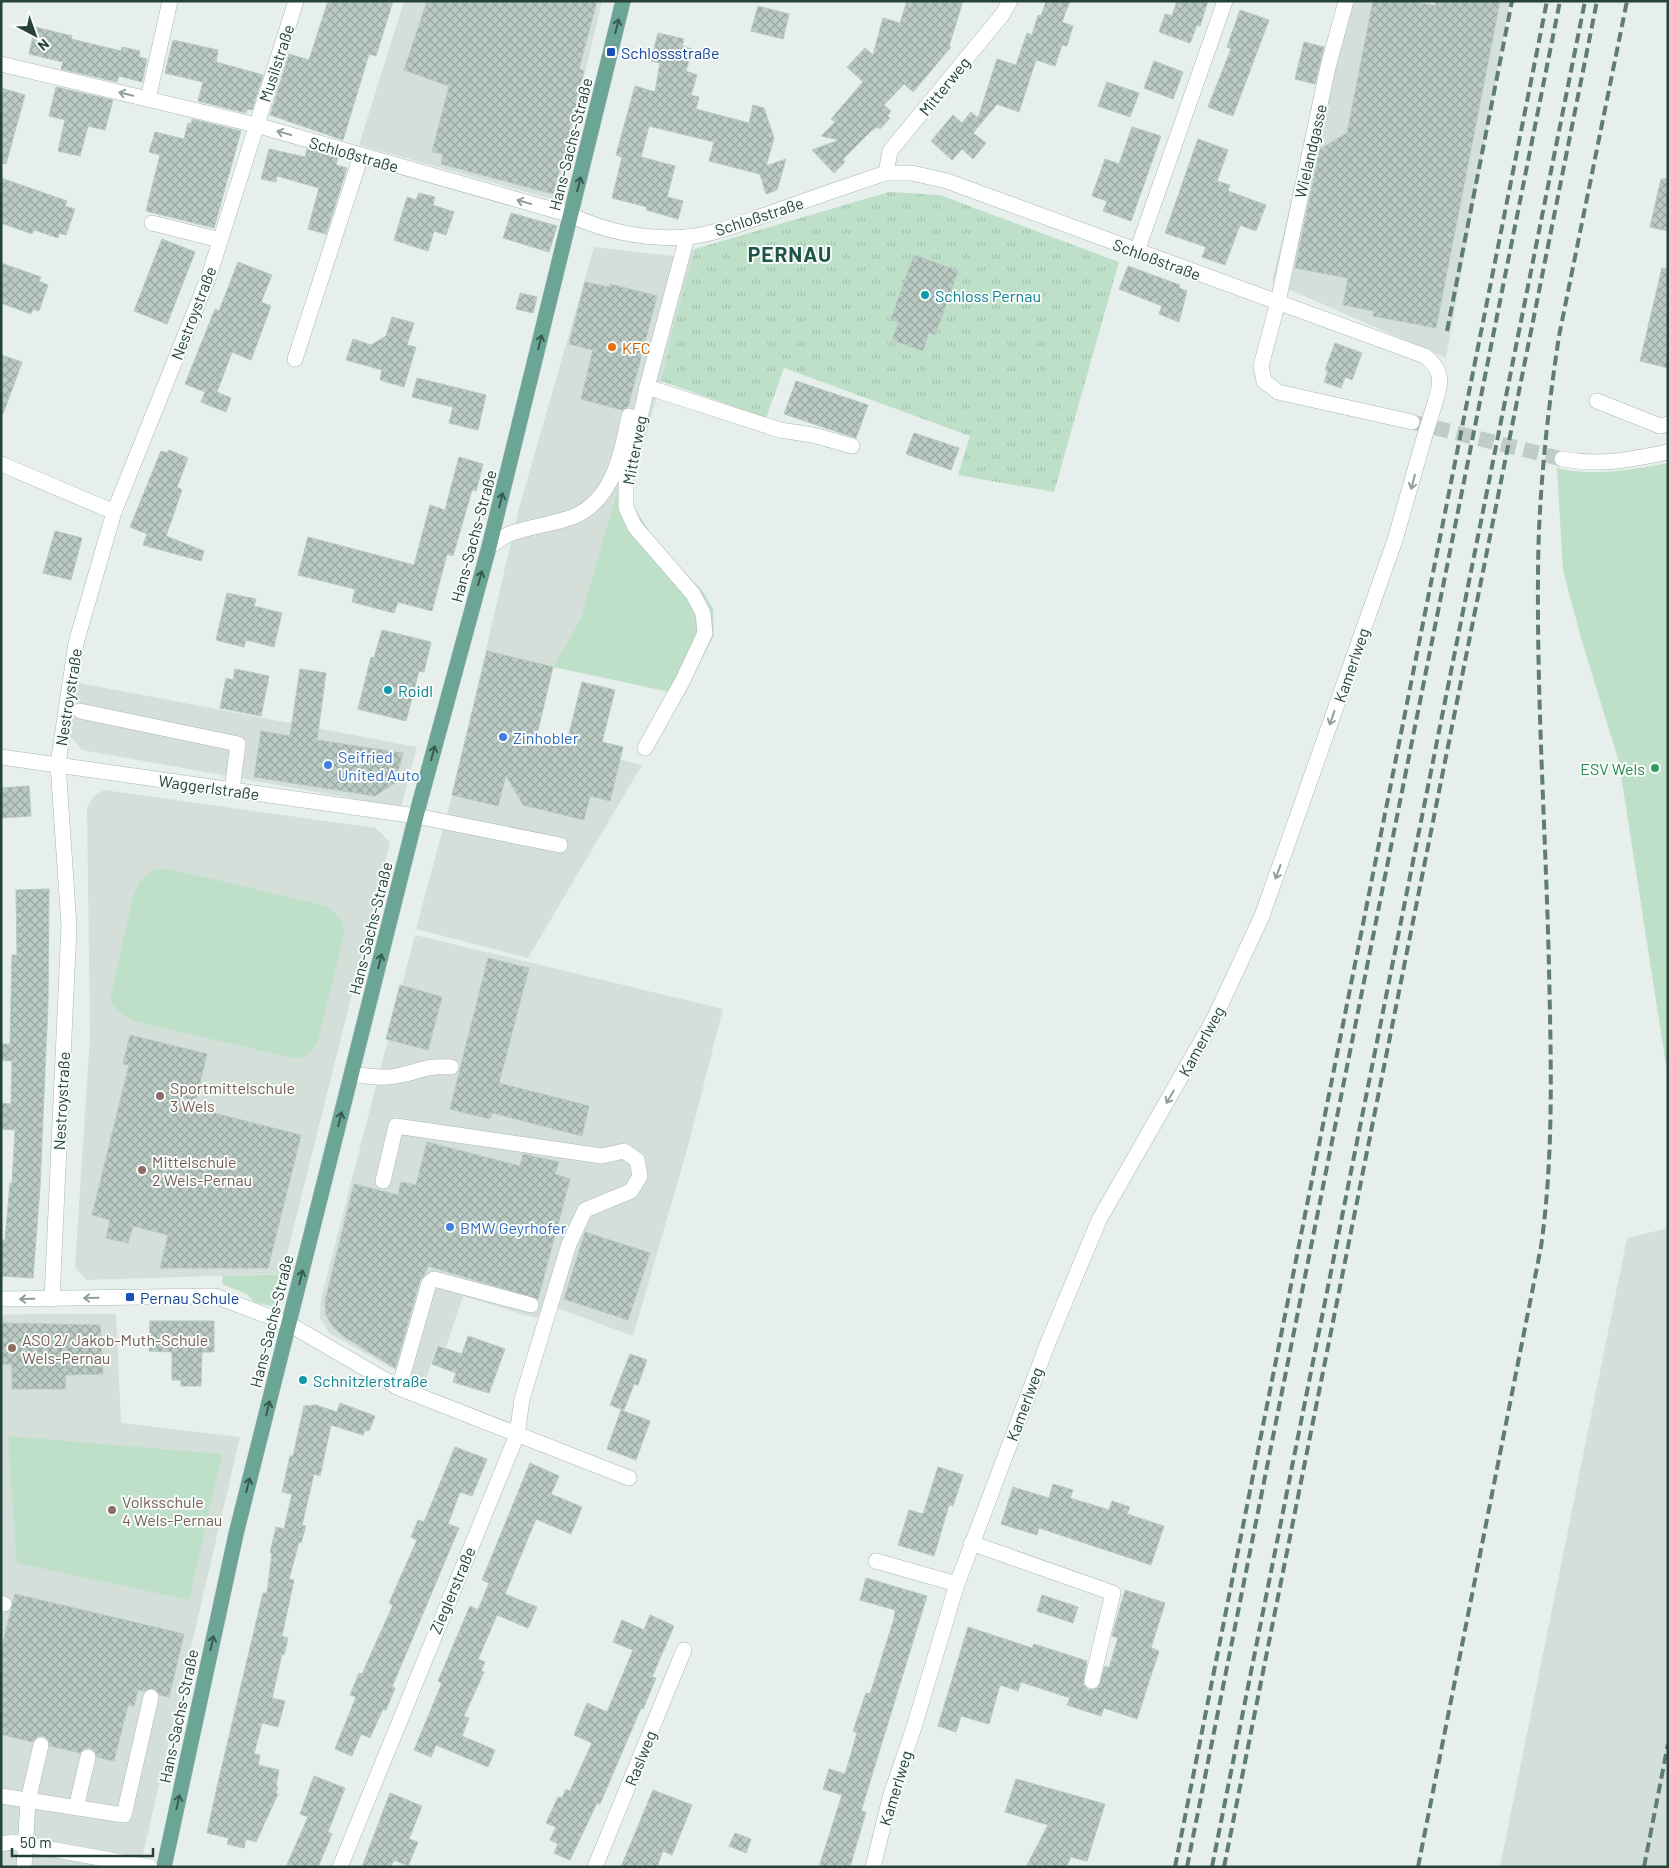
<svg xmlns="http://www.w3.org/2000/svg" width="1669" height="1868" font-family="Barlow,sans-serif">
	<defs>
		<pattern id="park-tufts" width="24" height="20" patternUnits="userSpaceOnUse" patternTransform="scale(1.25)"><rect width="24" height="20" fill="#bfe0c8"/><path d="M3 7l-1-3M5 7V3M7 7l1-3M15 17l-1-3M17 17v-4M19 17l1-3" fill="none" stroke="#a4c1ad"/></pattern>
		<pattern id="building-cross-hatch" width="8" height="8" patternUnits="userSpaceOnUse" patternTransform="scale(1.25)"><rect width="8" height="8" fill="#bbcac4"/><path d="M0 0l8 8M0 8l8-8" fill="none" stroke="#98a6a0"/></pattern>
	</defs>
	<rect width="100%" height="100%" fill="#e6efeb"/>
	<g fill="#d4dfda">
		<path d="M404 1H602L555 200 359 145Z"/>
		<path d="M1338 1H1510L1446 358 1272 282Z"/>
		<path d="M594 247 672 256 695 249 676 315 661 381 632 485 581 618 553 667 537 733 543 741 642 765 528 958 416 929 452 795 519 508Z"/>
		<path d="M79 683 417 747 401 807 82 750 71 737Z"/>
		<path d="M104 790 376 828 390 842 282 1274 86 1280 75 1267 90 1036 87 808 93 797Z"/>
		<path d="M415 935 723 1009 688 1146 633 1336 557 1308 535 1318 463 1296 446 1347 437 1345 424 1386 329 1333 320 1318 321 1299Z"/>
		<path d="M1668 1228V1867H1500L1627 1238Z"/>
		<path d="M31 1314H116L121 1423 240 1437 140 1867H1V1315Z"/>
	</g>
	<g fill="#bfe0c8">
		<path d="M1668 463V1078L1619 762 1581 638 1563 570 1557 468C1593 477 1631 470 1668 463Z"/>
		<path d="M632 485 633 506 643 521 654 539 704 593 713 609 714 635 684 695 553 667 581 618 618 489Z"/>
		<path d="M157 869H169L327 906C337 914 344 921 344 934L318 1040C313 1053 306 1058 292 1058L133 1021C122 1015 116 1011 110 1000L133 896C138 882 143 875 157 869Z"/>
		<path d="M291 1274 283 1297 271 1306 254 1302 247 1294 222 1284 223 1276Z"/>
		<path d="M8 1436 222 1454 189 1600 17 1563Z"/>
	</g>
	<path fill="url(#park-tufts)" d="M889 192 940 195 1119 262 1054 492 958 475 970 436 784 368 766 418 661 381 676 315 695 249Z"/>
	<g fill="url(#building-cross-hatch)" stroke="#b8c9c2">
		<path d="M328 1H393L376 56 369 54 343 140 270 115 289 54 309 60Z"/>
		<path d="M427 1H597L579 69 584 71 575 103H577L553 194 441 164 443 154 432 152 449 86 404 70Z"/>
		<path d="M907 1H963L949 46 951 47 913 92 904 84 884 105 891 111 887 116 890 118 880 129 877 127 871 131 843 159 845 162 834 173 812 150 839 140 821 136 835 122 831 119 863 82 847 67 865 48 873 55 883 18 900 23Z"/>
		<path d="M1046 1H1070L1062 22 1073 26 1067 46 1062 45 1055 66 1036 60 1019 112 997 104 973 133 986 143 973 159 962 149 952 160 931 141 953 115 962 123 971 112 978 118 997 59 1016 65 1027 33 1032 35 1038 15 1041 16Z"/>
		<path d="M1177 1H1208L1200 26 1197 25 1190 43 1159 32 1165 14 1172 16Z"/>
		<path d="M1373 1H1411L1435 6 1436 1H1500L1436 328 1373 316 1374 311 1343 305 1348 278 1295 268 1320 149 1347 133Z"/>
		<path d="M758 6 789 14 783 39 751 31Z"/>
		<path d="M1240 10 1269 20 1233 116 1208 107 1231 49 1227 47Z"/>
		<path d="M35 27 72 36 71 39 121 51 122 47 140 51 139 57 147 59 142 82 119 76 117 82 61 69 63 62 29 54Z"/>
		<path d="M658 33 684 39 682 46 692 49 686 71 697 75 691 95 699 97 696 109 749 123 753 105 764 108 774 138 766 166 786 159 777 190 766 194 760 174 709 161 714 142 649 126 641 157 675 166 667 197 683 201 678 219 646 210 647 207 612 198 622 157 616 155 635 86 655 92 660 63 651 61Z"/>
		<path d="M173 40 218 50 216 62 263 75 252 110 247 109 246 113 198 101 203 82 165 73Z"/>
		<path d="M1304 42 1324 47 1315 84 1295 79Z"/>
		<path d="M1154 61 1183 72 1173 99 1144 88Z"/>
		<path d="M1107 82 1139 93 1130 117 1098 106Z"/>
		<path d="M56 87 113 100 105 130 88 126 80 156 58 151 65 120 49 116Z"/>
		<path d="M1 88 25 95 6 164 1 163Z"/>
		<path d="M192 119 241 131 214 228 146 211 160 155 149 152 155 132 184 139 188 123 191 124Z"/>
		<path d="M1132 127 1161 136 1131 221 1103 211 1107 201 1092 196 1105 159 1119 164Z"/>
		<path d="M1198 139 1228 150 1217 181 1230 185 1228 191 1266 205 1256 231 1240 225 1225 265 1202 257 1206 247 1165 233Z"/>
		<path d="M269 149 305 157 307 149 338 158 336 165 347 168 326 234 308 229 319 188 277 176 276 182 261 179Z"/>
		<path d="M1 178 67 201 65 206 75 209 66 235 59 233 58 238 34 230 32 234 1 223Z"/>
		<path d="M1661 179H1668V231L1650 227Z"/>
		<path d="M419 193 435 197 433 205 454 212 446 235 434 231 428 251 394 240 407 197 416 200Z"/>
		<path d="M511 213 557 226 549 252 503 238Z"/>
		<path d="M162 239 195 252 167 324 134 311Z"/>
		<path d="M914 255 958 271 935 335 929 332 923 351 892 340 899 322 891 319Z"/>
		<path d="M238 262 272 275 261 302 271 306 251 360 232 352 217 392 231 398 226 412 201 402 205 392 185 384 215 309 219 311Z"/>
		<path d="M1 263 41 277 39 281 48 285 39 311 33 309 31 314 1 303Z"/>
		<path d="M1128 266 1180 285 1179 288 1187 291 1179 322 1159 314 1162 306 1119 289Z"/>
		<path d="M1662 268 1668 269V368L1640 361Z"/>
		<path d="M585 282 609 287 610 284 657 296 628 407 622 410 581 399 593 350 569 344Z"/>
		<path d="M520 293 537 297 533 313 516 309Z"/>
		<path d="M392 317 414 323 407 345 416 347 404 387 380 380 382 370 346 360 353 339 371 345 386 336Z"/>
		<path d="M1335 343 1362 353 1352 380 1345 377 1341 388 1324 382 1328 371 1325 370Z"/>
		<path d="M1 355 22 362 3 414 1 413Z"/>
		<path d="M417 378 486 395 478 430 449 423 453 407 412 397Z"/>
		<path d="M796 381 868 405 856 438 784 414Z"/>
		<path d="M914 433 959 448 951 470 906 454Z"/>
		<path d="M169 450 188 458 177 487 182 490 166 536 204 551 201 561 143 545 147 534 130 527 161 451 167 453Z"/>
		<path d="M459 457 483 464 476 491 472 490 453 556 447 554 432 611 398 602 394 613 352 602 355 589 298 575 308 537 414 565 430 505 445 510Z"/>
		<path d="M55 531 82 538 71 580 43 573Z"/>
		<path d="M227 593 256 599 254 606 282 613 274 647 246 640 244 647 216 640Z"/>
		<path d="M382 630 431 642 424 672 419 671 406 721 358 709 371 657 374 658Z"/>
		<path d="M487 651 553 667 536 739 566 746 582 682 615 690 602 742 623 747 610 801 590 796 584 820 523 805 506 775 498 806 452 795Z"/>
		<path d="M235 669 269 676 261 716 220 708 226 678 233 680Z"/>
		<path d="M300 669 326 673 317 740 403 753 395 783 375 796 254 777 261 731 290 736Z"/>
		<path d="M29 786 31 816 1 818V788Z"/>
		<path d="M49 889 48 1004 40 1187 33 1278 1 1276V1240H5L10 1183 12 1184 15 1130 1 1129V1103L11 1104 12 1061 1 1060V1044H10L12 955H17L16 890Z"/>
		<path d="M488 958 529 968 499 1083 589 1106 582 1136 492 1113 490 1119 450 1109Z"/>
		<path d="M400 985 442 997 428 1050 386 1039Z"/>
		<path d="M130 1035 207 1054 194 1108 301 1135 268 1268H160L168 1235 133 1226 128 1243 106 1238 110 1220 92 1215 129 1065 123 1064Z"/>
		<path d="M427 1142 520 1166 523 1154 559 1162 555 1174 570 1179 538 1299 428 1266 425 1274 420 1280 395 1368 343 1336 333 1327 326 1315 325 1301 354 1184 398 1195 401 1182 416 1185Z"/>
		<path d="M585 1232 650 1253 628 1320 564 1299Z"/>
		<path d="M150 1321H214V1352H202L201 1386H181V1380H172V1352L149 1351Z"/>
		<path d="M1 1323 100 1325 103 1374 66 1375 65 1389H12V1364H1Z"/>
		<path d="M468 1336 505 1349 489 1393 453 1382 456 1373 432 1364 438 1346 462 1354Z"/>
		<path d="M630 1354 647 1360 638 1385 634 1384 624 1410 610 1405Z"/>
		<path d="M340 1403 375 1416 369 1431 365 1430 363 1435 331 1425 320 1476 314 1474 302 1525 306 1526 301 1543 299 1542 289 1579 294 1580 282 1636 288 1638 284 1655 282 1654 272 1698 285 1701 278 1727 262 1723 254 1754 260 1755 258 1765 279 1770 276 1786 278 1787 276 1793 278 1794 256 1842 246 1839 244 1848 227 1844 229 1838 207 1833 217 1787 263 1593H267L272 1553H270L276 1527 284 1529 292 1494 282 1492 290 1456H293L304 1406 316 1405 337 1412Z"/>
		<path d="M621 1410 650 1421 636 1460 607 1449Z"/>
		<path d="M455 1447 487 1459 472 1496 460 1492 448 1524 459 1528 392 1687 395 1688 386 1710 383 1709 370 1738 361 1734 352 1756 335 1749 356 1697 350 1695 359 1673 362 1674 393 1605 389 1603 417 1540 411 1537 418 1520 424 1522Z"/>
		<path d="M530 1463 559 1476 551 1494 582 1507 571 1534 536 1519 505 1594 537 1607 528 1628 497 1615 478 1659 485 1662 481 1671 484 1672 464 1716 469 1718 462 1736 495 1750 488 1767 436 1745 431 1757 414 1750 442 1683 438 1681 470 1606 478 1610 489 1583 482 1580Z"/>
		<path d="M938 1467 963 1475 953 1506 949 1505 934 1556 898 1545 909 1510 923 1514Z"/>
		<path d="M1053 1484 1073 1490 1070 1498 1109 1510 1112 1501 1130 1507 1127 1514 1164 1526 1151 1565 1039 1528 1037 1535 1001 1524 1013 1487 1049 1498Z"/>
		<path d="M866 1578 927 1596 861 1811 866 1812 850 1867H819L842 1795 823 1789 829 1769 845 1774 857 1733 853 1731 866 1693 870 1694 894 1619 895 1610 860 1600Z"/>
		<path d="M1125 1590 1165 1603 1151 1648 1159 1651 1137 1719 1104 1708 1101 1716 1067 1705 1070 1698 1021 1682 1018 1691 1000 1685 989 1724 961 1716 956 1732 938 1726 968 1627 1032 1648 1034 1644 1087 1661 1083 1684 1089 1690 1098 1688 1105 1666 1109 1668 1118 1638 1112 1636Z"/>
		<path d="M15 1594 184 1634 169 1697 160 1695 154 1688 144 1691 138 1690 134 1706 128 1705 114 1761 97 1757 95 1751 90 1748H85L80 1753 50 1746 48 1739 44 1736H38L32 1742 1 1734V1650Z"/>
		<path d="M1042 1595 1078 1607 1073 1623 1037 1611Z"/>
		<path d="M650 1615 674 1626 652 1677 656 1678 643 1709 641 1708 600 1804 597 1803 570 1860 554 1853 558 1844 550 1840 556 1827 546 1823 558 1797 562 1798 566 1789 570 1791 592 1743 574 1735 587 1703 607 1712 633 1650 613 1642 622 1620 644 1630Z"/>
		<path d="M314 1776 345 1788 328 1832 332 1834 318 1867H286L308 1817 300 1814Z"/>
		<path d="M1016 1779 1105 1804 1087 1861 1071 1857 1066 1867H1026L1048 1825 1005 1812Z"/>
		<path d="M653 1790 692 1805 672 1855 663 1851 657 1867H621Z"/>
		<path d="M390 1793 422 1806 409 1839 418 1842 408 1866 394 1860 391 1867H362Z"/>
		<path d="M735 1833 751 1839 746 1853 729 1846Z"/>
	</g>
	<g fill="none" stroke-linecap="round" stroke-linejoin="round">
		<path stroke="#bfccc8" stroke-width="15" stroke-dasharray="15 8" stroke-linecap="butt" d="M1412 422 1562 459"/>
		<defs>
			<g id="minor">
				<path d="M1346 1 1328 67 1278 302 1261 366 1264 381 1278 392 1412 422"/>
				<path d="M1 64 256 125 571 215C605 232 648 240 686 237 714 235 744 222 771 213 809 199 847 186 886 173H912L947 181 1425 356C1449 375 1438 390 1431 416"/>
				<path d="M148 99 170 1"/>
				<path d="M886 173 890 151 1002 15 1010 1"/>
				<path d="M152 223 220 240"/>
				<path d="M1137 251 1225 1"/>
				<path d="M295 359 361 156"/>
				<path d="M647 387 780 430 813 435 852 446"/>
				<path d="M1597 401 1660 426 1668 424"/>
				<path d="M1562 459C1601 466 1629 460 1668 452"/>
				<path d="M1 464 114 512"/>
				<path d="M489 547C496 542 504 536 512 533 532 526 555 524 575 516 613 499 622 453 629 416"/>
				<path d="M80 711 238 744 232 790"/>
				<path d="M645 748 683 680 705 633 703 613 693 594 635 527 626 508V480L647 387 687 237"/>
				<path d="M1 757 416 816 560 845"/>
				<path d="M352 1074C366 1076 381 1079 396 1076 419 1072 425 1065 451 1067"/>
				<path d="M1 1299 215 1296 289 1324 399 1388 629 1478"/>
				<path d="M52 1299 69 926 58 764 76 643 114 512 209 276 296 1"/>
				<path d="M399 1388 429 1283 434 1279 531 1305"/>
				<path d="M971 1543 1113 1593 1092 1681"/>
				<path d="M876 1561 957 1584"/>
				<path d="M1 1603 4 1604"/>
				<path d="M1 1796 124 1815 151 1697"/>
				<path d="M76 1808 88 1757"/>
				<path d="M1 1844 11 1842 150 1867"/>
				<path d="M24 1867 28 1801 41 1745"/>
				<path d="M340 1867 517 1435 522 1399 569 1244 585 1210 631 1191 640 1176 637 1160 624 1151 602 1156 396 1126 383 1181"/>
				<path d="M595 1867 684 1650"/>
				<path d="M873 1867 890 1798 914 1727 957 1584 1049 1340 1099 1220 1214 1019 1262 916 1395 540 1425 435"/>
			</g>
			<path id="major" d="M164 1867 236 1534 416 816 489 547 623 1"/>
		</defs>
		<use href="#minor" stroke="#a8b8b2" stroke-width="16"/>
		<use href="#major" stroke="#c2cac8" stroke-width="16"/>
		<use href="#minor" stroke="#fff" stroke-width="15"/>
		<use href="#major" stroke="#6aa596" stroke-width="15"/>
		<g stroke="#5f7d75" stroke-width="4" stroke-dasharray="10 5" stroke-linecap="butt">
			<path d="M1447 331 1512 1"/>
			<path d="M1175 1867 1547 1"/>
			<path d="M1187 1867 1560 1"/>
			<path d="M1212 1867 1585 1"/>
			<path d="M1224 1867 1597 1"/>
			<path d="M1418 1867 1541 1247C1554 1154 1551 1062 1549 968 1546 838 1537 708 1538 578 1538 498 1547 416 1559 336L1627 1"/>
			<path d="M1644 1867 1668 1744"/>
		</g>
		<defs>
			<path id="minor-bridge" d="M1425 435 1431 416"/>
		</defs>
		<use href="#minor-bridge" stroke="#a8b8b2" stroke-width="16" stroke-linecap="butt"/>
		<use href="#minor-bridge" stroke="#fff" stroke-width="15"/>
	</g>
	<defs><path id="oneway-shaft" d="M-6 0H5M1.5-3L5.5 0L1.5 3" fill="none" stroke-width="1.6" stroke-linecap="round" stroke-linejoin="round" transform="scale(1.25)"/></defs>
	<g stroke="#365b51">
		<use href="#oneway-shaft" transform="translate(617 26) rotate(-76)"/>
		<use href="#oneway-shaft" transform="translate(579 184) rotate(-76)"/>
		<use href="#oneway-shaft" transform="translate(540 342) rotate(-76)"/>
		<use href="#oneway-shaft" transform="translate(501 500) rotate(-76)"/>
		<use href="#oneway-shaft" transform="translate(480 578) rotate(-74)"/>
		<use href="#oneway-shaft" transform="translate(433 753) rotate(-75)"/>
		<use href="#oneway-shaft" transform="translate(380 961) rotate(-76)"/>
		<use href="#oneway-shaft" transform="translate(340 1119) rotate(-76)"/>
		<use href="#oneway-shaft" transform="translate(301 1277) rotate(-76)"/>
		<use href="#oneway-shaft" transform="translate(268 1408) rotate(-76)"/>
		<use href="#oneway-shaft" transform="translate(248 1485) rotate(-76)"/>
		<use href="#oneway-shaft" transform="translate(212 1643) rotate(-78)"/>
		<use href="#oneway-shaft" transform="translate(178 1802) rotate(-78)"/>
	</g>
	<g stroke="#92a09c">
		<use href="#oneway-shaft" transform="translate(126 94) rotate(-166)"/>
		<use href="#oneway-shaft" transform="translate(284 133) rotate(-164)"/>
		<use href="#oneway-shaft" transform="translate(524 202) rotate(-164)"/>
		<use href="#oneway-shaft" transform="translate(1413 482) rotate(105)"/>
		<use href="#oneway-shaft" transform="translate(1332 718) rotate(109)"/>
		<use href="#oneway-shaft" transform="translate(1278 872) rotate(110)"/>
		<use href="#oneway-shaft" transform="translate(1170 1097) rotate(120)"/>
		<use href="#oneway-shaft" transform="translate(91 1298) rotate(179)"/>
		<use href="#oneway-shaft" transform="translate(27 1299) rotate(179)"/>
	</g>
	<g fill="#1a4fb4" stroke="#f7fbf9" stroke-width="2">
		<rect x="606" y="47" width="10" height="10" rx="2.5"/>
		<rect x="125" y="1292" width="10" height="10" rx="2.5"/>
	</g>
	<g fill="#0f9aa8" stroke="#f7fbf9" stroke-width="2">
		<circle cx="925" cy="295" r="5"/>
		<circle cx="388" cy="690" r="5"/>
		<circle cx="303" cy="1380" r="5"/>
	</g>
	<circle fill="#e8710a" stroke="#f7fbf9" stroke-width="2" cx="612" cy="347" r="5"/>
	<g fill="#3f7fe0" stroke="#f7fbf9" stroke-width="2">
		<circle cx="503" cy="737" r="5"/>
		<circle cx="328" cy="765" r="5"/>
		<circle cx="450" cy="1227" r="5"/>
	</g>
	<circle fill="#2e9e5b" stroke="#f7fbf9" stroke-width="2" cx="1655" cy="768" r="5"/>
	<g fill="#8d6e63" stroke="#f7fbf9" stroke-width="2">
		<circle cx="160" cy="1096" r="5"/>
		<circle cx="142" cy="1170" r="5"/>
		<circle cx="12" cy="1348" r="5"/>
		<circle cx="112" cy="1510" r="5"/>
	</g>
	<g text-anchor="middle" dominant-baseline="central" stroke-width="4" stroke-linejoin="round" paint-order="stroke">
		<g font-size="16" fill="#164399" stroke="#f7fbf9" text-anchor="start">
			<text x="621" y="52">Schlossstraße</text>
			<text x="140" y="1297">Pernau Schule</text>
		</g>
		<g font-size="16" fill="#24423a" stroke="#f7fbf9">
			<text transform="translate(276 63) rotate(-72)">Musilstraße</text>
			<text transform="translate(944 86) rotate(-51)">Mitterweg</text>
			<text transform="translate(570 144) rotate(-76)">Hans-Sachs-Straße</text>
			<text transform="translate(1310 151) rotate(-77)">Wielandgasse</text>
			<text transform="translate(354 154) rotate(16)">Schloßstraße</text>
			<text transform="translate(759 216) rotate(-18)">Schloßstraße</text>
			<text transform="translate(1157 259) rotate(20)">Schloßstraße</text>
			<text transform="translate(193 313) rotate(-69)">Nestroystraße</text>
			<text transform="translate(634 450) rotate(-79)">Mitterweg</text>
			<text transform="translate(473 536) rotate(-75)">Hans-Sachs-Straße</text>
			<text transform="translate(1351 665) rotate(-71)">Kamerlweg</text>
			<text transform="translate(68 697) rotate(-81)">Nestroystraße</text>
			<text transform="translate(209 787) rotate(8)">Waggerlstraße</text>
			<text transform="translate(370 928) rotate(-76)">Hans-Sachs-Straße</text>
			<text transform="translate(1201 1041) rotate(-61)">Kamerlweg</text>
			<text transform="translate(61 1101) rotate(-87)">Nestroystraße</text>
			<text transform="translate(271 1321) rotate(-76)">Hans-Sachs-Straße</text>
			<text transform="translate(1024 1404) rotate(-70)">Kamerlweg</text>
			<text transform="translate(452 1590) rotate(-67)">Zieglerstraße</text>
			<text transform="translate(178 1716) rotate(-78)">Hans-Sachs-Straße</text>
			<text transform="translate(640 1758) rotate(-68)">Raslweg</text>
			<text transform="translate(895 1788) rotate(-73)">Kamerlweg</text>
		</g>
		<g font-size="16" fill="#0d838f" stroke="#f7fbf9" text-anchor="start">
			<text x="935" y="295">Schloss Pernau</text>
			<text x="398" y="690">Roidl</text>
			<text x="313" y="1380">Schnitzlerstraße</text>
		</g>
		<g font-size="16" fill="#c56008" stroke="#f7fbf9" text-anchor="start">
			<text x="622" y="347">KFC</text>
		</g>
		<g font-size="16" fill="#366cbe" stroke="#f7fbf9" text-anchor="start">
			<text x="513" y="737">Zinhobler</text>
			<text x="338" y="756">Seifried<tspan x="338" dy="18">United Auto</tspan></text>
			<text x="460" y="1227">BMW Geyrhofer</text>
		</g>
		<g font-size="16" fill="#27864d" stroke="#f7fbf9" text-anchor="end">
			<text x="1645" y="768">ESV Wels</text>
		</g>
		<g font-size="16" fill="#785e54" stroke="#f7fbf9" text-anchor="start">
			<text x="170" y="1087">Sportmittelschule<tspan x="170" dy="18">3 Wels</tspan></text>
			<text x="152" y="1161">Mittelschule<tspan x="152" dy="18">2 Wels-Pernau</tspan></text>
			<text x="22" y="1339">ASO 2/ Jakob-Muth-Schule<tspan x="22" dy="18">Wels-Pernau</tspan></text>
			<text x="122" y="1501">Volksschule<tspan x="122" dy="18">4 Wels-Pernau</tspan></text>
		</g>
		<g font-size="21" font-weight="bold" letter-spacing="1" fill="#1f5548" stroke="#f7fbf9">
			<text x="790" y="253">PERNAU</text>
		</g>
	</g>
	<rect width="1669" height="1868" fill="none" stroke="#24423a" stroke-width="5"/>
	<g transform="translate(35 35) rotate(139)" stroke="#f7fbf9" stroke-width="4" paint-order="stroke">
	<path d="M0-4L9 19L0 12L-9 19Z" fill="#24423a"/>
	<text y="-8" font-size="14" font-weight="bold" text-anchor="middle" fill="#24423a">N</text>
	</g>
	<path d="M12 1848v8h141v-8" fill="none" stroke="#24423a" stroke-width="2.5"/>
	<text x="20" y="1848" font-size="15" fill="#24423a" stroke="#f7fbf9" stroke-width="4" paint-order="stroke">50 m</text>
</svg>
